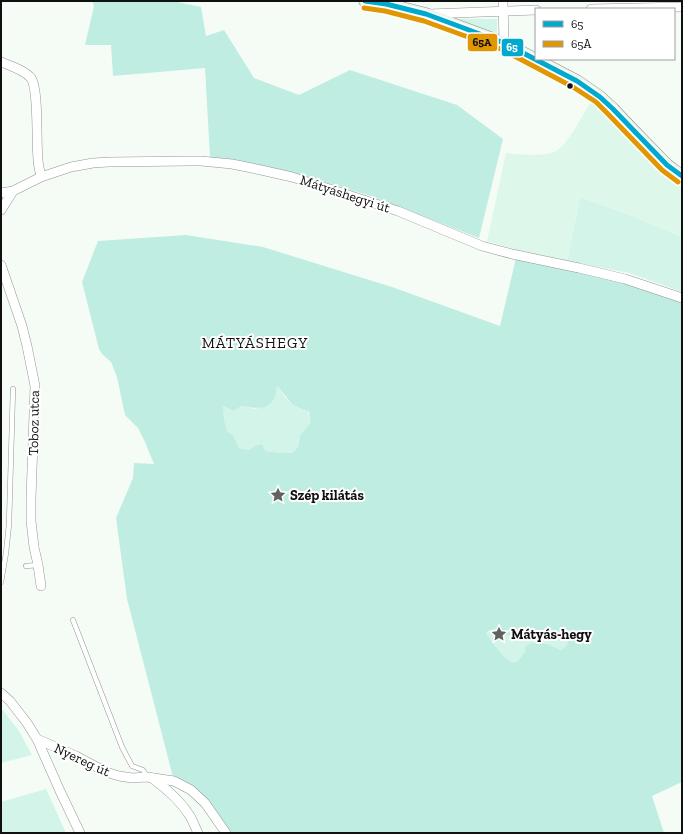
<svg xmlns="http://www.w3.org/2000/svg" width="683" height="834" font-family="'Zilla Slab',serif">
	<rect width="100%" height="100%" fill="#f5fcf6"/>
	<g fill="#d3f4e9">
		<path d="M455 19H497V33L496 34Z"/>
		<path d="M580 197 640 219 682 237V292L629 273 567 261Z"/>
		<path d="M277 386 285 397 293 405 308 412 310 423 300 435 298 447 292 453H281L265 451 255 446 249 450 239 448 233 435 227 431 224 419 223 406 234 411 241 406 256 409 274 398Z"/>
		<path d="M496 628 519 635 524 633 536 630 549 633 565 634 569 637 567 645 561 650 553 647 544 642 525 652 517 662C513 662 513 663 510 661 503 658 491 640 486 633Z"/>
		<path d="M1 708 19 731 32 755 1 763Z"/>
		<path d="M46 789 66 833H1V802Z"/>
	</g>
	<g fill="#c0ede1" fill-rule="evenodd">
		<path d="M92 1H173L201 7 206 36 224 30 254 78 299 95 350 70 457 105 503 139 479 238 371 196 284 170 210 157 205 68 113 76 111 45H85L94 6Z"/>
		<path d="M186 235 263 247 392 287 500 326 516 258 601 276 682 300V782L652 796 664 833H226L205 803 174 781 127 599 116 518 133 478 134 463 154 464 145 442 138 428 125 415 117 377 111 362 102 354 99 349 82 282 98 241ZM277 386 293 405 309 412 310 423 300 435 298 447 292 453H281L265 451 262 444 255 446 249 450 239 448 233 435 227 431 224 419 223 406 234 411 241 406C253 408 267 411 274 399 276 396 276 390 277 386ZM496 628 502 635H519L524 633 536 630 549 633 565 634 569 637 567 645 561 650C547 645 541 638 526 646L525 652 517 662C513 662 513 663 510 661 503 658 491 640 486 633Z"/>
	</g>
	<path fill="#ddf8eb" d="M590 103 602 110 654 165 682 186V237L640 219 580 197 567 261 513 249 487 241 506 153C518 154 546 157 556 151 567 146 583 114 590 103Z"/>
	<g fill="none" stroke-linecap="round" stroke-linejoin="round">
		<defs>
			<g id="lane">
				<path d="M26 566 38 565"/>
				<path d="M1 582 6 553 9 524 13 389"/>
				<path d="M73 620 122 747 132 766 143 770 147 777"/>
			</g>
			<g id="street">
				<path d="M503 1 504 43"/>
				<path d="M591 9 682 7"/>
				<path d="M429 14 536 10"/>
				<path d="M1 62C11 66 24 70 31 78 39 89 36 142 38 159 38 165 40 171 41 177"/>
				<path d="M1 193 13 191 41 177 71 167 93 163 109 162 188 161H201L232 164 261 170 292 177 398 211 482 246 512 254 579 268 625 279 682 298"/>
				<path d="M1 210 13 191"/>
				<path d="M1 265 22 326 27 346 35 386 31 498V521L34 547 38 565 41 586"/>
				<path d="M1 693 10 701 27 723 37 739 60 791 80 833"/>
				<path d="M37 739 76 756 106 772 119 776 132 778 147 777 174 781 191 790 205 803 226 833"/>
				<path d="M152 778C167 789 180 800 190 816 193 821 195 827 198 833"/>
			</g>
			<path id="secondary" d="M365 1 386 4 426 14 504 43 577 81 600 97 613 109 630 127 667 165 682 176"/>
		</defs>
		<use href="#lane" stroke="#939694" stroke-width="5.5"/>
		<use href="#street" stroke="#939694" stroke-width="10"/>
		<use href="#secondary" stroke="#8a8d8a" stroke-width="13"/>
		<use href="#lane" stroke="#fefffe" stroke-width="4.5"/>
		<use href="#street" stroke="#fefffe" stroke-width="9"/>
		<use href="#secondary" stroke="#ebf5ec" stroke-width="12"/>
		<defs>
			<path id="bus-1" d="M365 1 386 4 426 14 504 43 577 81 600 97 613 109 667 165 682 176"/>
			<path id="bus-2" d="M364 8 385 11 424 21 501 49 573 87 596 102 608 114 662 170 678 182"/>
		</defs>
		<use href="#bus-1" stroke="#fff" stroke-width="8"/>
		<use href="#bus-2" stroke="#fff" stroke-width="8"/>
		<use href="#bus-1" stroke="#00a9ce" stroke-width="5"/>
		<use href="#bus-2" stroke="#e09702" stroke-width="5"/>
	</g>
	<defs>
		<symbol id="sight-bare" viewBox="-9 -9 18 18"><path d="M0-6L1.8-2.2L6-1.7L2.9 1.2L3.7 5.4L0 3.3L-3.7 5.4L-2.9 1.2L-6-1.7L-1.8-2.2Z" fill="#606360" stroke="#fff" stroke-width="2.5" paint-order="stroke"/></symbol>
	</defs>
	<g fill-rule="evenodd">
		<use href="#sight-bare" x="267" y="484" width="22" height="22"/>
		<use href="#sight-bare" x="488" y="623" width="22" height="22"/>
	</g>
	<circle fill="#101010" stroke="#fff" stroke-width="1.5" cx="570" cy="86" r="3.5"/>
	<g text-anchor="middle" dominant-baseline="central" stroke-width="4" stroke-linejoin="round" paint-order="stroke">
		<g font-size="14" fill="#101010" stroke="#fff">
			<text transform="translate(345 194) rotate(18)">Mátyáshegyi út</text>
			<text transform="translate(34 423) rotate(-89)">Toboz utca</text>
			<text transform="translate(82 760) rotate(25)">Nyereg út</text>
		</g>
		<g font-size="14" font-weight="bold" fill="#101010" stroke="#fff" text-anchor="start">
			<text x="290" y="495">Szép kilátás</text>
			<text x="511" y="634">Mátyás-hegy</text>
		</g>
		<g font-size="15" letter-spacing="1" fill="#101010" stroke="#fff">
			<text x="255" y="343">MÁTYÁSHEGY</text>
		</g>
	</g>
	<g stroke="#fff" stroke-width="1.5">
		<rect x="467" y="33" width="31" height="19" rx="4" fill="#e09702"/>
		<rect x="501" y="38" width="23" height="19" rx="4" fill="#00a9ce"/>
	</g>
	<g font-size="11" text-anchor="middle" font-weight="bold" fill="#fff">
		<text x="512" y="51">65</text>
	</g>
	<g font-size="11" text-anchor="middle" font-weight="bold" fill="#111">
		<text x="482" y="46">65A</text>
	</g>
	<rect width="683" height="834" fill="none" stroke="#101010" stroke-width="4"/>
	<rect x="535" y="8" width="140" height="52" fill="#ffffff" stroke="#9f9f9f"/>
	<rect x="543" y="21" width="20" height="6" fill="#00a9ce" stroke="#9f9f9f"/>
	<text x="571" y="28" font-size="12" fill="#101010">65</text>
	<rect x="543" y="41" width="20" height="6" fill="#e09702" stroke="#9f9f9f"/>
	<text x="571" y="48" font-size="12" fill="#101010">65A</text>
</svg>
